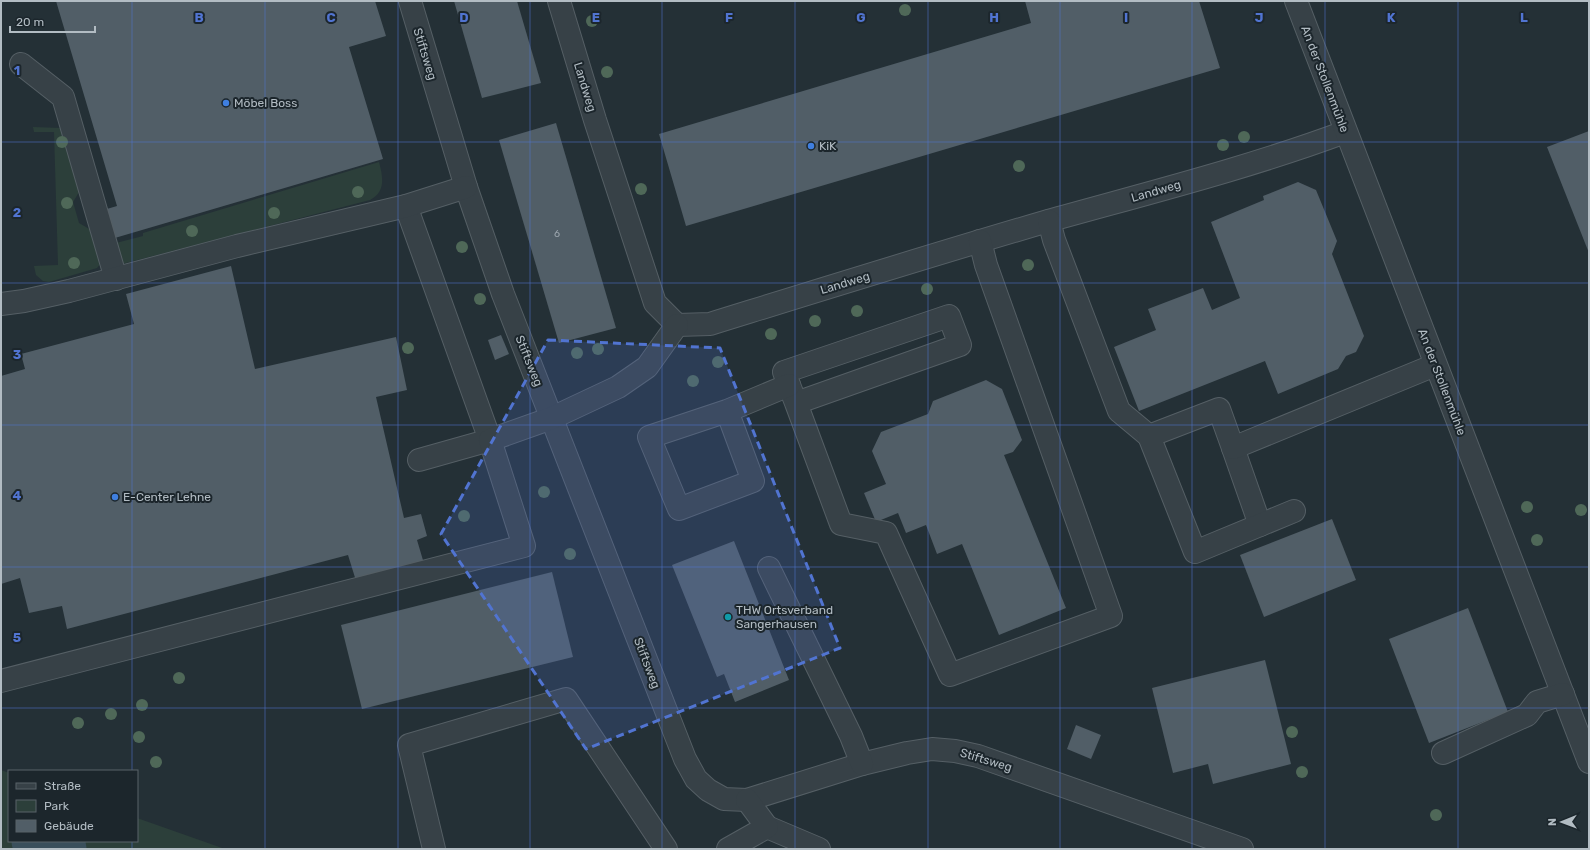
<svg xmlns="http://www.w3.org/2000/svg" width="1590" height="850" font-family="Rubik,sans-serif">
	<rect width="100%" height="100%" fill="#243036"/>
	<g fill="#2c3f3a">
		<path d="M33 127 61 128 81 189 73 202 79 223 91 230 101 263 97 268 49 282 43 281 36 275 34 266 58 265 54 132H34Z"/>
		<path d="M379 162C383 177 386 192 370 200L118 265 112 244 143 236V233Z"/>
		<path d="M1 770 9 773V841H137V818L225 849H1Z"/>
	</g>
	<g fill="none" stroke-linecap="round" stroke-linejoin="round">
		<path stroke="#3a4f5c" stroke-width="51" d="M37 841 61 849"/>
	</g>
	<g fill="#515e67">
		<path d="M56 1H375L386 36 349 47 383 159 108 240 100 211 117 206Z"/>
		<path d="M454 1H517L541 83 482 98Z"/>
		<path d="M1025 1H1199L1220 68 686 226 659 134 1031 23Z"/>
		<path d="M556 123 616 328 559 343 499 140Z"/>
		<path d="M1589 131V253L1547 147Z"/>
		<path d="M1298 182 1316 190 1337 241 1332 254 1364 336 1356 352 1346 356 1338 369 1278 394 1265 361 1139 411 1114 347 1156 330 1148 309 1203 288 1212 310 1240 298 1211 222 1264 200 1263 196Z"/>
		<path d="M231 266 255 369 396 337 407 390 376 397 404 518 421 514 427 536 417 540 425 567 357 584 348 555 67 629 62 606 29 613 20 578 1 584V376L25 369 21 354 134 324 126 294Z"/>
		<path d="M501 335 509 354 495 360 488 340Z"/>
		<path d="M986 380 1002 389 1022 440 1013 452 1004 455 1066 608 999 635 962 544 937 554 926 525 906 533 898 513 876 522 864 493 886 484 872 451 881 432 928 414 933 401Z"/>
		<path d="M1332 519 1356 580 1264 617 1240 555Z"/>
		<path d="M734 541 789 680 735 702 724 674 717 677 672 565Z"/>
		<path d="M552 572 573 657 362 709 341 625Z"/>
		<path d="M1468 608 1508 712 1429 743 1389 639Z"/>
		<path d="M1265 660 1291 764 1213 784 1208 764 1173 773 1152 688Z"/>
		<path d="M1076 725 1101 735 1091 759 1067 749Z"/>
	</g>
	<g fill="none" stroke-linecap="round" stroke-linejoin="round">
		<defs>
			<g id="minor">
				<path d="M410 1 466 187 503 294 685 759 696 779 708 790 724 799 747 800 862 764 907 753 932 749 955 751 978 756 1242 849"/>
				<path d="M559 1 595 120 655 303 677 325 710 324C823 289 935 254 1048 221 1148 193 1248 168 1345 132"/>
				<path d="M1296 1 1589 762"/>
				<path d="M21 64 63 97 116 279"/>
				<path d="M406 206 490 440 419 460"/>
				<path d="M1049 221 1054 240 1119 411 1149 436"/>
				<path d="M1 304 24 301 69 291 237 246 406 206 466 187"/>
				<path d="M796 403 784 372 949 316 960 345 796 403 841 524 886 533 950 675 1111 616 986 265 980 241"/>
				<path d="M727 411 753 481 679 509 649 437 727 411 789 385"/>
				<path d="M1233 448 1260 525"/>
				<path d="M1294 511 1195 552 1149 436 1219 409 1233 448 1435 365"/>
				<path d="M769 568 851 736 862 764"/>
				<path d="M1 681 524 546 490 440 552 418 618 387 647 367 677 325"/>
				<path d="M1443 753 1527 715 1537 702 1563 694"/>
				<path d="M767 827 819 849"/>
				<path d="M434 849 409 745 566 699 666 849"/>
				<path d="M728 849 767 827 747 800"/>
			</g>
		</defs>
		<use href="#minor" stroke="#555f65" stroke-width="24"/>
		<use href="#minor" stroke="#374147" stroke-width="22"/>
	</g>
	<g fill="#4f6858">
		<circle cx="905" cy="10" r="6"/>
		<circle cx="592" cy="21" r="6"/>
		<circle cx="607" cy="72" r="6"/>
		<circle cx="1244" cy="137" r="6"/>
		<circle cx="62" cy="142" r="6"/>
		<circle cx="1223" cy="145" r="6"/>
		<circle cx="1019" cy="166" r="6"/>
		<circle cx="641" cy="189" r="6"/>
		<circle cx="358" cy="192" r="6"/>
		<circle cx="67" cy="203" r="6"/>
		<circle cx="274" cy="213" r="6"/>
		<circle cx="192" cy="231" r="6"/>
		<circle cx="462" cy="247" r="6"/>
		<circle cx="74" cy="263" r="6"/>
		<circle cx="1028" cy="265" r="6"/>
		<circle cx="927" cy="289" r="6"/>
		<circle cx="480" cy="299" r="6"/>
		<circle cx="857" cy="311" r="6"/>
		<circle cx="815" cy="321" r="6"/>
		<circle cx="771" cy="334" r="6"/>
		<circle cx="408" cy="348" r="6"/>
		<circle cx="598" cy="349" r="6"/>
		<circle cx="577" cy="353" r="6"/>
		<circle cx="718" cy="362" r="6"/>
		<circle cx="693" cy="381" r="6"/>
		<circle cx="544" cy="492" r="6"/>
		<circle cx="1527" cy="507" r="6"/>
		<circle cx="1581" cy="510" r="6"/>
		<circle cx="464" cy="516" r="6"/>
		<circle cx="1537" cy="540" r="6"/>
		<circle cx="570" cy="554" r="6"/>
		<circle cx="179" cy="678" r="6"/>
		<circle cx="142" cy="705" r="6"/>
		<circle cx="111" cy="714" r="6"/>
		<circle cx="78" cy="723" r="6"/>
		<circle cx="1292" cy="732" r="6"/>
		<circle cx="139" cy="737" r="6"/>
		<circle cx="156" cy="762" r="6"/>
		<circle cx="1302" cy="772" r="6"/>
		<circle cx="1436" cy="815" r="6"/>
	</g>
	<path fill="#5174d1" fill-opacity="0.2" stroke="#5174d1" stroke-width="3" stroke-dasharray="8 5" stroke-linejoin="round" d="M548 340 720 348 840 648 586 749 441 534Z"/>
	<path fill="none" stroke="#5174d1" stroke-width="1" stroke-opacity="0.55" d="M132 1V771M265 1V849M398 1V849M530 1V849M662 1V849M795 1V849M928 1V849M1060 1V849M1192 1V849M1325 1V849M1458 1V849M1 142H1589M1 283H1589M1 425H1589M1 567H1589M1 708H1589M132 841V849"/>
	<g fill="#3f7fe0" stroke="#1c262c" stroke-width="1.5">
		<circle cx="226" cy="103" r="4"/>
		<circle cx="811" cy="146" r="4"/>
		<circle cx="115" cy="497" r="4"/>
	</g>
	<circle fill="#0f9aa8" stroke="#1c262c" stroke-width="1.5" cx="728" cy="617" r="4"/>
	<g text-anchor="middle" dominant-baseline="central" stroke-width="4" stroke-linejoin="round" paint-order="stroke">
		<g font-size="10" fill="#9aa4ac">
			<text x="557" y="234">6</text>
		</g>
		<g font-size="12" fill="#b2bcc3" stroke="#1c262c">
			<text transform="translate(425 54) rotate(73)">Stiftsweg</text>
			<text transform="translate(1325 79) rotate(69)">An der Stollenmühle</text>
			<text transform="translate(585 87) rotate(73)">Landweg</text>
			<text transform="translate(1156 191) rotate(-16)">Landweg</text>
			<text transform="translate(845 283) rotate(-17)">Landweg</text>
			<text transform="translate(529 361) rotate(68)">Stiftsweg</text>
			<text transform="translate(1442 382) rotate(69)">An der Stollenmühle</text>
			<text transform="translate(647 663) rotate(69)">Stiftsweg</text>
			<text transform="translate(986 760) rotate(17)">Stiftsweg</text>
		</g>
		<g font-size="12" fill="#b2bcc3" stroke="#1c262c" text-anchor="start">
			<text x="234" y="103">Möbel Boss</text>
			<text x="819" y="146">KiK</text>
			<text x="123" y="497">E-Center Lehne</text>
			<text x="736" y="610">THW Ortsverband<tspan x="736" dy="14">Sangerhausen</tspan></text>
		</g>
	</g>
	<g font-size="13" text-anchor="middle" font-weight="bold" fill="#5174d1" stroke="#1c262c" stroke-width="4" stroke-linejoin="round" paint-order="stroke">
		<text x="199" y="22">B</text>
		<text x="331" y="22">C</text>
		<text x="464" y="22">D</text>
		<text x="596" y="22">E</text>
		<text x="729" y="22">F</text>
		<text x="861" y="22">G</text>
		<text x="994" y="22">H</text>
		<text x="1126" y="22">I</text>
		<text x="1259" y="22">J</text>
		<text x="1391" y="22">K</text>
		<text x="1524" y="22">L</text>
		<text x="17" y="75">1</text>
		<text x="17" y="217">2</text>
		<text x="17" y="359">3</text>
		<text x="17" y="500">4</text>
		<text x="17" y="642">5</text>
	</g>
	<rect width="1590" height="850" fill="none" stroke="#b2bcc3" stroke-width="4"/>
	<rect x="8" y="770" width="130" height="72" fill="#1c262c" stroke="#586268"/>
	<rect x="16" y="783" width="20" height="6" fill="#374147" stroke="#586268"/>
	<text x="44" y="790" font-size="12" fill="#b2bcc3">Straße</text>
	<rect x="16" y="800" width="20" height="12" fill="#2c3f3a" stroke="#586268"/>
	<text x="44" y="810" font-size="12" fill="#b2bcc3">Park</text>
	<rect x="16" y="820" width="20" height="12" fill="#515e67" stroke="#586268"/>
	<text x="44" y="830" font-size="12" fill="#b2bcc3">Gebäude</text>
	<g transform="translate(1562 822) rotate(269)" stroke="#1c262c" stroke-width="3" paint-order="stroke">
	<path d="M0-3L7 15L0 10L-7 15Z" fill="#b2bcc3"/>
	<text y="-6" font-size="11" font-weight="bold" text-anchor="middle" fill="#b2bcc3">N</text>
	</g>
	<path d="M10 26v6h85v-6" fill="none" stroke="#b2bcc3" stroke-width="2"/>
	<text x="16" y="26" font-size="12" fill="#b2bcc3" stroke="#1c262c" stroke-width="3" paint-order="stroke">20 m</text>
</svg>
